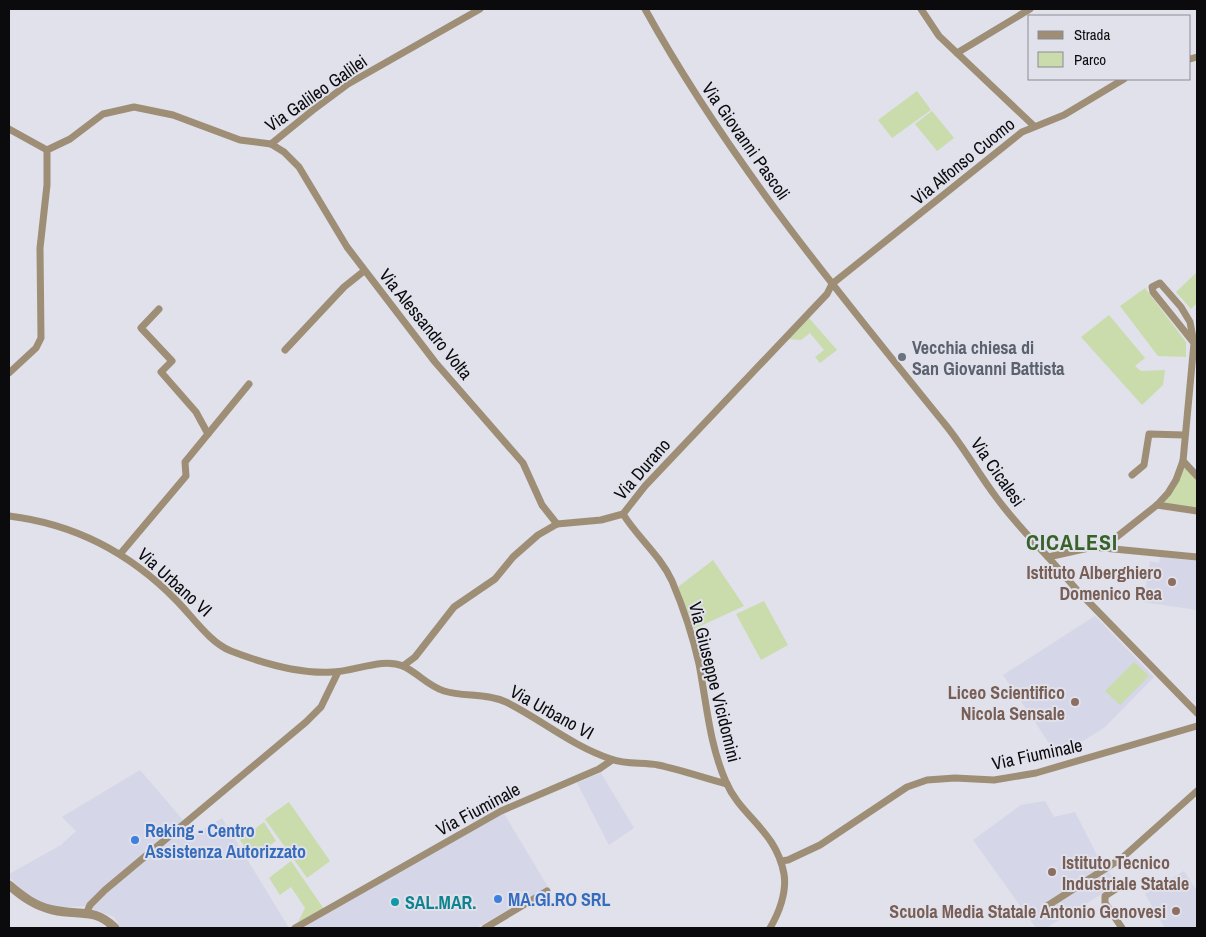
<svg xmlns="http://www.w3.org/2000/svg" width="1206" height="937" font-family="'Archivo Narrow',sans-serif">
	<rect width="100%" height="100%" fill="#e0e1eb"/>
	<g fill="#d5d6e7">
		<path d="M1160 557 1197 561V610L1143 602 1150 561 1159 563Z"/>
		<path d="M1095 616 1154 677 1104 728 1058 756 1003 675Z"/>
		<path d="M140 770 195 834 222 818 289 928H121L114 917 84 906 59 908 30 897 9 877V874L61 845 76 831 62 817Z"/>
		<path d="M601 773 634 828 609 845 577 783Z"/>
		<path d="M1045 801 1054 817 1075 812 1100 861 1118 884 1046 928H1036L973 840 1021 805Z"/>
		<path d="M503 812 548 887 476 928H302Z"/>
		<path d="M1184 871 1197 891V928H1165L1145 894Z"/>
	</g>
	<g fill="#cadcac">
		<path d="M917 91 931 110 892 138 878 120Z"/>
		<path d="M932 111 954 138 937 151 915 124Z"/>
		<path d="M1196 273 1197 303 1191 309 1176 292Z"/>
		<path d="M1145 288 1186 342V357L1158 356 1120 306Z"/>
		<path d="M1109 315 1145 358 1135 366 1141 371 1165 370 1163 385 1142 405 1081 337Z"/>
		<path d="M809 318 837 350 820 363 815 357 824 350 810 333 801 340 787 339Z"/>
		<path d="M1184 467 1197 480V508L1163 504 1175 488Z"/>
		<path d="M713 560 744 606 694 629 678 587Z"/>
		<path d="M764 601 788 645 761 660 736 614Z"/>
		<path d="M1134 662 1149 676 1120 705 1105 691Z"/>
		<path d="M289 802 330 861 307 878 265 819Z"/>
		<path d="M264 822 276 841 259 853 254 847 248 851 240 840Z"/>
		<path d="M291 861 324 909 298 922 305 908 291 887 280 895 269 878Z"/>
	</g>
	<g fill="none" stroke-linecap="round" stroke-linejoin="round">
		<g stroke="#9e8e76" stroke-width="7">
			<path d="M645 9C728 159 836 290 944 423 963 446 978 473 996 497 1012 519 1030 538 1048 557L1093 547 1197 557"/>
			<path d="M921 9 939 36 1034 126"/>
			<path d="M957 53 1030 9"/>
			<path d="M1190 59 1197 57"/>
			<path d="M9 129 47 150"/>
			<path d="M271 144 284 152 299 167 347 247 435 362 523 463 542 505 557 524"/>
			<path d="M159 309 141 328 172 361 161 372 196 412 208 434"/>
			<path d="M285 350 344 287 364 271"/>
			<path d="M9 373 36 348 41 338 40 248 47 185V150L70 139 103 114 134 107 173 115 240 140 271 144 313 110 348 84 480 9"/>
			<path d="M1183 461 1197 476"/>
			<path d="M1132 475 1144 465 1149 434 1184 435"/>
			<path d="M1157 505 1197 511"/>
			<path d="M623 514C638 538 660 555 672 581 683 607 693 637 699 664 707 705 709 743 726 782 741 817 776 830 784 874 787 892 779 913 770 928"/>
			<path d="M9 516C75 524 130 553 176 600 192 616 210 643 231 651 262 663 299 674 332 672 354 672 382 657 403 666 418 673 428 686 444 691 464 697 487 693 506 702 542 720 572 746 611 759 626 765 643 762 658 765 682 770 704 778 727 784"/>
			<path d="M1104 547 1157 505 1168 493 1176 480 1183 461 1194 343 1190 322 1181 307 1160 283 1152 287 1153 292 1194 343"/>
			<path d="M121 553 186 476 185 462 249 384"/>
			<path d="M1048 557 1077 590 1197 713"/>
			<path d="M403 666 415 657 454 607 495 579 513 557 538 535 557 524 601 520 623 514 645 486 827 294 832 284 1022 132 1064 115 1124 79"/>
			<path d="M781 861 788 860 820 845 907 787 927 780 955 778 994 780 1036 773 1197 726"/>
			<path d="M1047 906 1122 858 1197 791"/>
			<path d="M87 912 90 905 105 890 306 722 321 707 338 672"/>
			<path d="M295 928 501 811 599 769 612 760"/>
			<path d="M485 928 547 891"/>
			<path d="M1122 928 1105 903V896L1125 883"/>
		</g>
		<path stroke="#9e8e76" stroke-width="9" d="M9 885C23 897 35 906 53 910 79 916 94 907 115 928"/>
	</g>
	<circle fill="#6b7280" stroke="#e0e1eb" stroke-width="2" cx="902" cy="357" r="5"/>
	<g fill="#8d6e63" stroke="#e0e1eb" stroke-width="2">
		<circle cx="1172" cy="582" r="5"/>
		<circle cx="1075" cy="702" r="5"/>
		<circle cx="1052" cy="872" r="5"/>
		<circle cx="1176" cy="911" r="5"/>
	</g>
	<g fill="#3f7fe0" stroke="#e0e1eb" stroke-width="2">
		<circle cx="135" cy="840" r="5"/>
		<circle cx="498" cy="899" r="5"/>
	</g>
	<circle fill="#0f9aa8" stroke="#e0e1eb" stroke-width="2" cx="395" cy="902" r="5"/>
	<g text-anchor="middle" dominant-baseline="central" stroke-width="4" stroke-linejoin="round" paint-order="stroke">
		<g font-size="18" fill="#0b0b0e" stroke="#e0e1eb">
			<text transform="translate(316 93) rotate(-35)">Via Galileo Galilei</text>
			<text transform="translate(746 141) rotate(55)">Via Giovanni Pascoli</text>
			<text transform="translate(963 161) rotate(-39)">Via Alfonso Cuomo</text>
			<text transform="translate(426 324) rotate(51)">Via Alessandro Volta</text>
			<text transform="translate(642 469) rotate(-49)">Via Durano</text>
			<text transform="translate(998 472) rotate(55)">Via Cicalesi</text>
			<text transform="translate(175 582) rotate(42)">Via Urbano VI</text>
			<text transform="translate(715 682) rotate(76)">Via Giuseppe Vicidomini</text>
			<text transform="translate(552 712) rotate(29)">Via Urbano VI</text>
			<text transform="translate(1037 754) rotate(-12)">Via Fiuminale</text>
			<text transform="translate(478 809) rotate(-28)">Via Fiuminale</text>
		</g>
		<g font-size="18" font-weight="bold" fill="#5b616d" stroke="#e0e1eb" text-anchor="start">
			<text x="912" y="347">Vecchia chiesa di<tspan x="912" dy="21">San Giovanni Battista</tspan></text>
		</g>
		<g font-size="18" font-weight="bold" fill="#785e54" stroke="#e0e1eb" text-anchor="end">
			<text x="1162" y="572">Istituto Alberghiero<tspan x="1162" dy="21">Domenico Rea</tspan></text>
			<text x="1065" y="692">Liceo Scientifico<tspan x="1065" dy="21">Nicola Sensale</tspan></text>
			<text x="1062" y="862" text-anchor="start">Istituto Tecnico<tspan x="1062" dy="21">Industriale Statale</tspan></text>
			<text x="1166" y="911">Scuola Media Statale Antonio Genovesi</text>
		</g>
		<g font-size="18" font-weight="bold" fill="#366cbe" stroke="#e0e1eb" text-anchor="start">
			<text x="145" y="830">Reking - Centro<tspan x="145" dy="21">Assistenza Autorizzato</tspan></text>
			<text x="508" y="899">MA.GI.RO SRL</text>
		</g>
		<g font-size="18" font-weight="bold" fill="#0d838f" stroke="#e0e1eb" text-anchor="start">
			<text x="405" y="902">SAL.MAR.</text>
		</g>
		<g font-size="22" font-weight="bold" letter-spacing="1" fill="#37632a" stroke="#e0e1eb">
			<text x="1072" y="542">CICALESI</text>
		</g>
	</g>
	<rect width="1206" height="937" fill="none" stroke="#0b0b0e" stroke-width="20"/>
	<rect x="1028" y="15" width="162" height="65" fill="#e0e1eb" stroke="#8b8b93"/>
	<rect x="1038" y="31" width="25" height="8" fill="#9e8e76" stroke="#8b8b93"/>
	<text x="1074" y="40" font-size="15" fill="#0b0b0e">Strada</text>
	<rect x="1038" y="52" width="25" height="15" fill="#cadcac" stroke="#8b8b93"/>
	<text x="1074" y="65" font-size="15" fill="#0b0b0e">Parco</text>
</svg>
